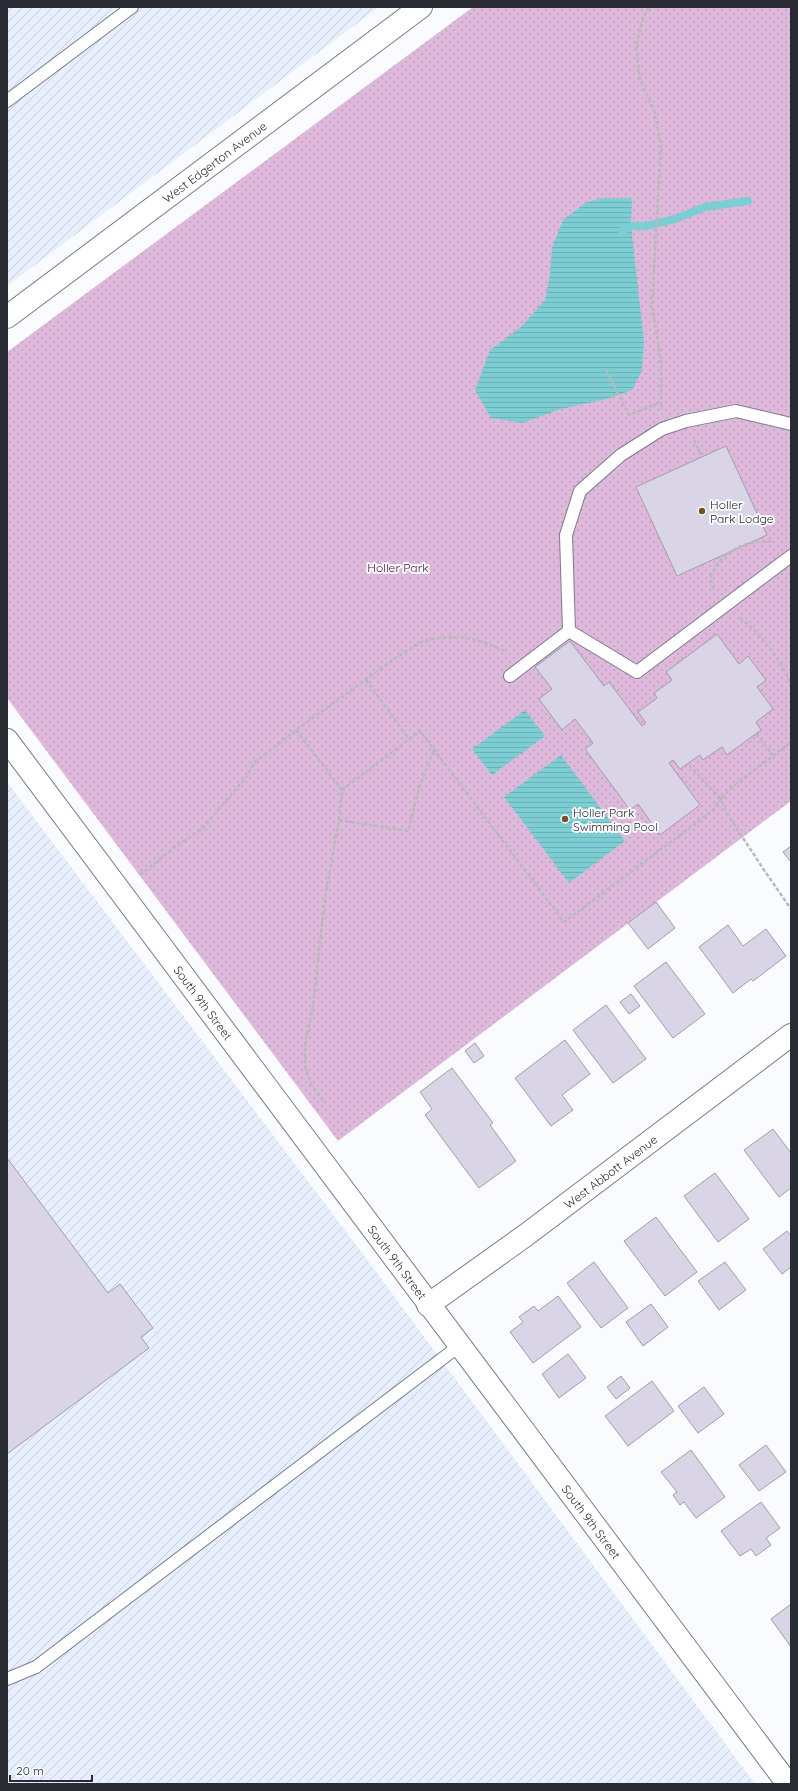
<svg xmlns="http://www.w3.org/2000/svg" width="798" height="1791" font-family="Quicksand,sans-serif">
	<defs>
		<pattern id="industrial-furrows" width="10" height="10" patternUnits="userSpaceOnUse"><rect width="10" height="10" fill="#e7eefd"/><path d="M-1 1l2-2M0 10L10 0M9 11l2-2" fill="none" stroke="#c6ccd9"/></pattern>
		<pattern id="park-dots" width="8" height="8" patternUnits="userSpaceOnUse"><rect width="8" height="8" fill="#dfb9db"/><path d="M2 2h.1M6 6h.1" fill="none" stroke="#bf9fbc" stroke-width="1.8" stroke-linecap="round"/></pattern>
		<pattern id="water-rules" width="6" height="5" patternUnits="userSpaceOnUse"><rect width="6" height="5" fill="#7cced2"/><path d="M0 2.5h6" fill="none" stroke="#6bb1b5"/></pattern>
	</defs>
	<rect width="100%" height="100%" fill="#f9fbfe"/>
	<g fill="url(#industrial-furrows)">
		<path d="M7 7H379L7 286Z"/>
		<path d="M7 782 368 1261 755 1784H7Z"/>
	</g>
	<path fill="url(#park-dots)" d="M473 7H791V801L338 1141 7 698V352Z"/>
	<g fill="url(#water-rules)">
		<path d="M602 198H632L631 226 644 341 642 371 632 390 607 399 561 409 522 423 491 418 475 390 490 350 521 327 545 300 550 274 552 248 563 220 585 203Z"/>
		<path d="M525 710 545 736 492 775 472 749Z"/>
		<path d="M561 755 625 841 569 883 504 797Z"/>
	</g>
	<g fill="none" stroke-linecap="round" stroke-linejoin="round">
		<path stroke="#7cced2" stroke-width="8" d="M622 231 631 226H646L675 219 705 207 748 201"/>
	</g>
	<g fill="#d9d4e6" stroke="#a19cad">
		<path d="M726 446 767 535 677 576 636 487Z"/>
		<path d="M717 634 739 664 748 656 766 680 757 687 773 709 756 722 761 730 727 755 722 747 703 760 700 755 680 769 673 760 669 763 700 805 660 835 638 804 630 810 585 749 593 743 575 719 562 730 539 699 552 689 535 667 570 641 604 686 609 682 642 726 646 723 638 712 657 698 654 693 672 680 666 672Z"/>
		<path d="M791 846V862L783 852Z"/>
		<path d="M656 902 675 928 648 949 628 923Z"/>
		<path d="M728 925 743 946 766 929 786 956 753 981 751 979 733 993 699 947Z"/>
		<path d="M666 962 705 1014 673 1038 634 986Z"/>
		<path d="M631 994 640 1006 629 1014 620 1002Z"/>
		<path d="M606 1005 646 1059 613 1083 573 1030Z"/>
		<path d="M565 1040 590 1074 562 1095 573 1110 551 1126 515 1078Z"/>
		<path d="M475 1043 484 1056 474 1063 465 1051Z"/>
		<path d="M452 1068 493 1123 490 1125 516 1161 479 1188 425 1115 432 1109 420 1092Z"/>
		<path d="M773 1129 791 1153V1188L779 1197 744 1150Z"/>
		<path d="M7 1158 108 1293 120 1284 153 1328 141 1337 149 1348 7 1454Z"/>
		<path d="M715 1173 749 1219 718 1242 684 1196Z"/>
		<path d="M656 1217 697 1272 665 1296 624 1241Z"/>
		<path d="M787 1231 791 1236V1267L782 1274 763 1249Z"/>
		<path d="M594 1262 628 1308 601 1328 567 1283Z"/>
		<path d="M725 1262 746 1290 719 1310 698 1281Z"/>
		<path d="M558 1296 581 1327 533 1363 510 1332 523 1322 519 1317 534 1306 538 1311Z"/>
		<path d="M651 1304 668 1327 643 1346 626 1322Z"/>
		<path d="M568 1354 586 1378 559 1398 542 1374Z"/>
		<path d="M621 1376 630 1388 616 1399 607 1387Z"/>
		<path d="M652 1381 674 1411 628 1446 605 1416Z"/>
		<path d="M704 1387 724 1414 698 1433 678 1406Z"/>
		<path d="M766 1445 786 1472 759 1491 739 1465Z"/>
		<path d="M691 1450 725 1497 696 1518 684 1502 680 1505 673 1495 677 1492 661 1472Z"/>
		<path d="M761 1502 780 1528 766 1538 771 1545 756 1556 751 1549 740 1556 721 1531Z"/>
		<path d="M791 1604V1647L771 1619Z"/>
	</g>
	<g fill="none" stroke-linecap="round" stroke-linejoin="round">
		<defs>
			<g id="lane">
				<path d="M7 101 132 7"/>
				<path d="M569 631 566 535 580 491 621 455 662 429 686 421 736 411 791 424"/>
				<path d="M510 676 569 631 637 672 791 556"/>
				<path d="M7 1679 36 1667 459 1346"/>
			</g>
			<g id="street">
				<path id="s1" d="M7 317 421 7"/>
				<path id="s2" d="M7 740 788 1784"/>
				<path id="s3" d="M428 1305 526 1235 791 1035"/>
			</g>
		</defs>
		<use href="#lane" stroke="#767d8c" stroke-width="14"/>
		<use href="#street" stroke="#767d8c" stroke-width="24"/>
		<g stroke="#b7b9bd" stroke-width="2.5" stroke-dasharray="4 2" stroke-linecap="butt">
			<path d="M649 7 643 19 636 46 640 80 654 110 661 146 652 305 661 362V409"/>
			<path d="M606 370 629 415 661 402"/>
			<path d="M694 440 702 457"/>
			<path d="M713 589C712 585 711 580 711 576 711 574 714 571 715 568 726 548 752 539 774 542"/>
			<path d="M740 618C763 636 781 659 791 686"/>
			<path d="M366 680 409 739"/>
			<path d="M296 730 342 790 339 820 325 897 313 1006 305 1044V1066L311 1084 325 1103"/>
			<path d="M756 734 773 755"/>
			<path d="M689 765 721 799 732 787 790 743 791 740"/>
			<path d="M342 790 420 731 564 922 712 811 721 799 726 812 764 870 791 909"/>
			<path d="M339 820 408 831 420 785 434 750"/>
			<path d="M140 875 175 847 203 828 247 776 254 763 296 730 397 657 421 642 437 638 462 637 483 642 507 652"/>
		</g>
		<use href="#lane" stroke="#fff" stroke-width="12"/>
		<use href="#street" stroke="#fff" stroke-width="22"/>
	</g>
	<g fill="#74512a" stroke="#f9fbfe" stroke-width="1.5">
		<circle cx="702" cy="511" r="4"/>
		<circle cx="565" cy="819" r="4"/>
	</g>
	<g text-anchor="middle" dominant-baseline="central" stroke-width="4" stroke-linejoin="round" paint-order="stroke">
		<g font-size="12" fill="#282b31" stroke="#f9fbfe">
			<text stroke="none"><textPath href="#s1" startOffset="259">West Edgerton Avenue</textPath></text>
			<text stroke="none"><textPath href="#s2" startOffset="328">South 9th Street</textPath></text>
			<text stroke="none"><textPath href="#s3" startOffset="226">West Abbott Avenue</textPath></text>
			<text stroke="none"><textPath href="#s2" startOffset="652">South 9th Street</textPath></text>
			<text stroke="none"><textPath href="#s2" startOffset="976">South 9th Street</textPath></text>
		</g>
		<g font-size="12" fill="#282b31" stroke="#f9fbfe" text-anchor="start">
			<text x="710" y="504">Holler<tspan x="710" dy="14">Park Lodge</tspan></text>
			<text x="573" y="812">Holler Park<tspan x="573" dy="14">Swimming Pool</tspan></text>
		</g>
		<g font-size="12" fill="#480e45" stroke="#f9fbfe">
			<text x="398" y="567">Holler Park</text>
		</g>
	</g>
	<rect width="798" height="1791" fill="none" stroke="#282b31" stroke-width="16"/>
	<path d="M10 1775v6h82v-6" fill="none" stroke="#282b31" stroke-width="2"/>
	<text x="16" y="1775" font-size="12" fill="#282b31" stroke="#f9fbfe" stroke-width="3" paint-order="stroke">20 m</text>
</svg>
